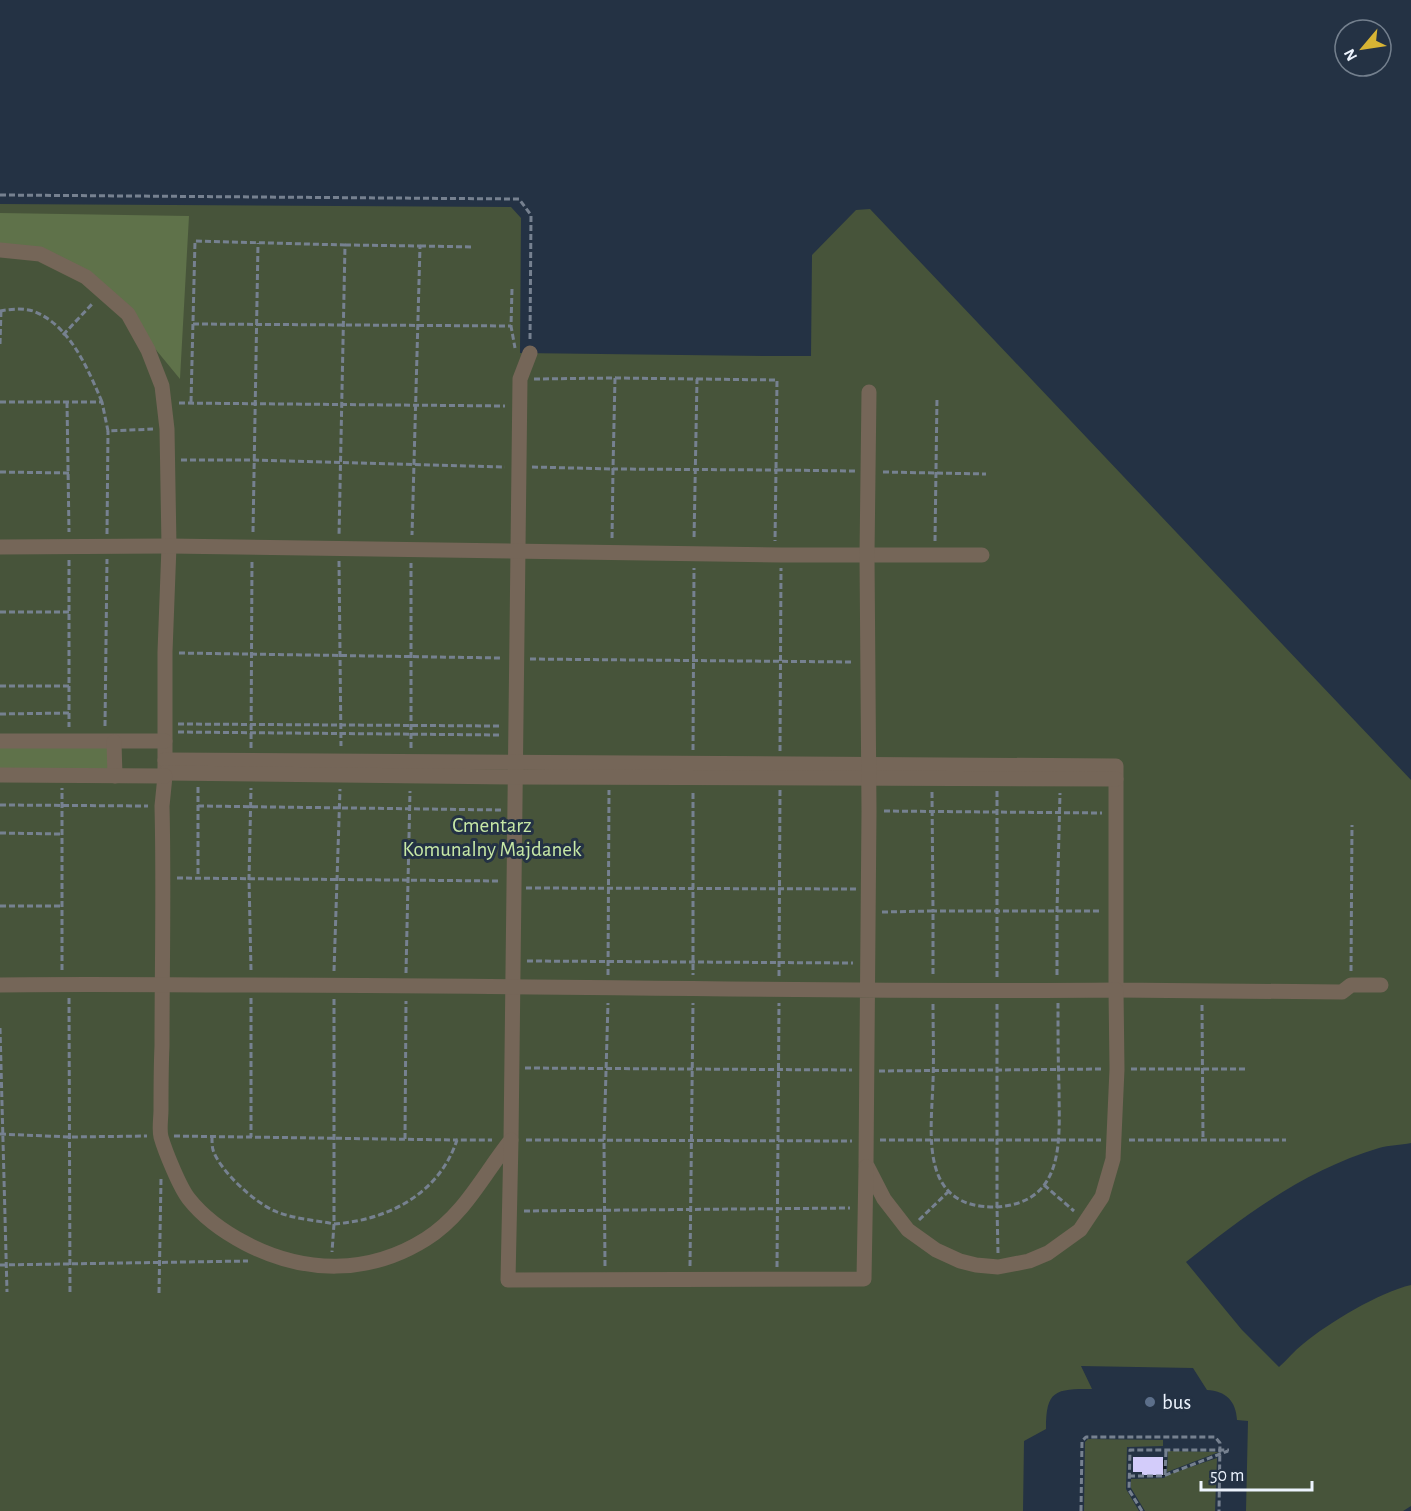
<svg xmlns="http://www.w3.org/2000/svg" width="1411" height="1511" font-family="'Alegreya Sans',sans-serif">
	<rect width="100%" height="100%" fill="#243244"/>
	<g fill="#47543a">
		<path d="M0 204 511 207 521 218 520 353 772 356H811L812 255 856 210 870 209 1411 780V1143C1401 1145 1389 1145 1379 1148 1305 1170 1245 1215 1186 1262L1242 1330 1279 1367C1287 1360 1294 1351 1303 1344 1328 1323 1380 1292 1411 1285V1506L1403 1511H1246L1248 1421 1237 1420C1236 1401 1226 1391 1207 1390L1193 1368 1081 1366 1092 1389C1055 1389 1046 1390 1046 1429L1024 1441 1023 1511H0Z"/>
		<path d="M1088 1439 1163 1440V1446L1127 1447 1126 1489 1139 1511H1084L1085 1442Z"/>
		<path d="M1168 1451 1219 1452 1167 1472Z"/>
		<path d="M1217 1458 1215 1511H1145L1131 1488V1479L1164 1478 1167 1475Z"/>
	</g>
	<g fill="#5f724a">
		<path d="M0 213 189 216 180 379 96 277 0 245Z"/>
		<path d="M0 747 109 748V772L0 771Z"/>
	</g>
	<path fill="#0007" d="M1163 1459 1166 1461V1476H1147L1144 1473 1135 1471Z"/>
	<path fill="#d3ccfa" d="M1133 1457H1163V1475H1142V1472H1133Z"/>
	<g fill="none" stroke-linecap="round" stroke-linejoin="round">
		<g stroke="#768190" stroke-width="3" stroke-dasharray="6 3" stroke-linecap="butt">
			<path d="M0 195 519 199 531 215 530 340"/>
			<path d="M345 245 420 246 412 535"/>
			<path d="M420 246 474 247"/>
			<path d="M512 289 511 326 515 348"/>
			<path d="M0 311C10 309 23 308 33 311 70 325 88 369 102 402"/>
			<path d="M193 324 511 326"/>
			<path d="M63 335 93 303"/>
			<path d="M0 344 1 310"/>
			<path d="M615 378 697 379 694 540"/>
			<path d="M534 379 615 378 613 469 776 470 775 541"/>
			<path d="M697 379 777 380 776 470 855 471"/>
			<path d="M0 402H102L108 431 153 429"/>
			<path d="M67 402 69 532"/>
			<path d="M191 402 195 241 345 245 339 536"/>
			<path d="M179 403 505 406"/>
			<path d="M181 460H254L505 467"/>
			<path d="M532 467 613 469 612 540"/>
			<path d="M0 472 69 473"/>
			<path d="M883 472 986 474"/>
			<path d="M253 532 258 243"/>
			<path d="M107 534 108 431"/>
			<path d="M935 541 937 398"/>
			<path d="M69 560V727"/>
			<path d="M339 561 341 746"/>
			<path d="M0 612H69"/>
			<path d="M179 653 502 658"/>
			<path d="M530 659 853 662"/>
			<path d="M0 686H69"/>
			<path d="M0 714 69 713"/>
			<path d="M178 724 501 726"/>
			<path d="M105 726 107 559"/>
			<path d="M178 732 501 735"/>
			<path d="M251 748 252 560"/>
			<path d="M411 748V563"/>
			<path d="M693 750 694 568"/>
			<path d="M780 751 781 568"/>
			<path d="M198 787V878"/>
			<path d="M997 791V977"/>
			<path d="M932 792 933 911H1102"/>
			<path d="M693 793V975"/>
			<path d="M0 805 148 806"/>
			<path d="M198 806 502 810"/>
			<path d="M884 811 1102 813"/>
			<path d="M0 833 61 834"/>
			<path d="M177 878 501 881"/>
			<path d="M526 888 856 889"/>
			<path d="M0 906H62"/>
			<path d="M882 912 933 911V976"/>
			<path d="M527 961 853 963"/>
			<path d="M62 970V788"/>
			<path d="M251 970 249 879 251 788"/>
			<path d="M334 971 340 789"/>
			<path d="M1351 971 1352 825"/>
			<path d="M406 973 410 791"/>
			<path d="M608 975 609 790"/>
			<path d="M1057 975V911L1060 793"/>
			<path d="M779 976 780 790"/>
			<path d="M69 998 70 1293"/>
			<path d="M251 998V1137"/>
			<path d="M334 999V1224C388 1220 439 1194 457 1140H492"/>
			<path d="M933 1004C933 1030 934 1056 933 1082 931 1136 919 1209 997 1207V1004"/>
			<path d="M1202 1005 1203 1139"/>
			<path d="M0 1028 7 1292"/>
			<path d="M525 1068 852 1070"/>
			<path d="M1131 1069H1247"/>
			<path d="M879 1071 1104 1069"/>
			<path d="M0 1134 70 1137 147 1136"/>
			<path d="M174 1136 457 1140"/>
			<path d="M212 1137C212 1141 212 1146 213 1150 220 1171 255 1203 275 1211 293 1219 315 1220 334 1224L332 1252"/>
			<path d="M405 1139 406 1001"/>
			<path d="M526 1140 852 1141"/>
			<path d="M880 1140H1101"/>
			<path d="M1129 1140H1286"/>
			<path d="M1044 1185 1074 1211"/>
			<path d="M524 1211 850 1208"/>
			<path d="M919 1220 950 1190"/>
			<path d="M998 1253 997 1207C1067 1202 1059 1138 1059 1087 1058 1059 1058 1031 1058 1003"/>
			<path d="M0 1265 248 1261"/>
			<path d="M605 1266 604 1141 608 1003"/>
			<path d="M690 1266 693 1003"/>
			<path d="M777 1267 779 1003"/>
			<path d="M159 1293 161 1179"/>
			<path d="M1165 1475 1166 1450"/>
			<path d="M1129 1476H1163L1228 1451"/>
			<path d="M1081 1511 1082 1441 1086 1437H1215L1220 1443 1219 1511"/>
			<path d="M1142 1511 1129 1490 1130 1450H1229"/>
		</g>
		<g stroke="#756658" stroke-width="15">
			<path d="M0 250 40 254 86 277 128 314 148 350 162 386 167 429 169 546 165 652V776L162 806C164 886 162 966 162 1046 161 1067 161 1088 161 1110 161 1118 159 1129 161 1137 165 1151 180 1188 189 1199 204 1218 224 1232 245 1243 304 1274 369 1275 426 1239 465 1214 483 1175 511 1140L520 379 530 353"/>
			<path d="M0 547 169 546 781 555H982"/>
			<path d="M0 741H165"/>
			<path d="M114 742 115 776"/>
			<path d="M165 760 1116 766V990L1342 992 1351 985H1381"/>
			<path d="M165 773 515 777 1116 779"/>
			<path d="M0 775 165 776"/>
			<path d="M0 985C84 984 168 985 252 985 540 985 828 993 1116 990L1117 1069 1113 1159 1102 1197 1080 1230 1048 1253 1029 1261 998 1267 976 1265 960 1261 936 1250 908 1230 884 1199 866 1164 869 811 867 555 869 392"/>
			<path d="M511 1140 508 1280 864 1279 866 1167"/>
		</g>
	</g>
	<circle fill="#5c6f8a" stroke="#243244" stroke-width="2" cx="1150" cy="1402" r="6"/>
	<g text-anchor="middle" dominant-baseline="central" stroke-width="6" stroke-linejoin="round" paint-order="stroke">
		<g font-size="21" fill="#c7e8a6" stroke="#243244">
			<text x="492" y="825">Cmentarz<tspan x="492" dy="24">Komunalny Majdanek</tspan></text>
		</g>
		<g font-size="21" fill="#edf4fe" stroke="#243244" text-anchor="start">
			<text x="1162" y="1402">bus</text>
		</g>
	</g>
	<g transform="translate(1363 48) rotate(241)"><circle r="28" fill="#243244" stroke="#74808e" stroke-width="1.5"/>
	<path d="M0-4.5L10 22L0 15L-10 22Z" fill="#d7b434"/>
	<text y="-9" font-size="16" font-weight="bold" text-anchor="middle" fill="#edf4fe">N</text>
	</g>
	<path d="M1201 1481v9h111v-9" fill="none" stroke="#edf4fe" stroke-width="3"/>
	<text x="1210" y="1481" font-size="18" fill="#edf4fe" stroke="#243244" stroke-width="4.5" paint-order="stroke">50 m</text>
</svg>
